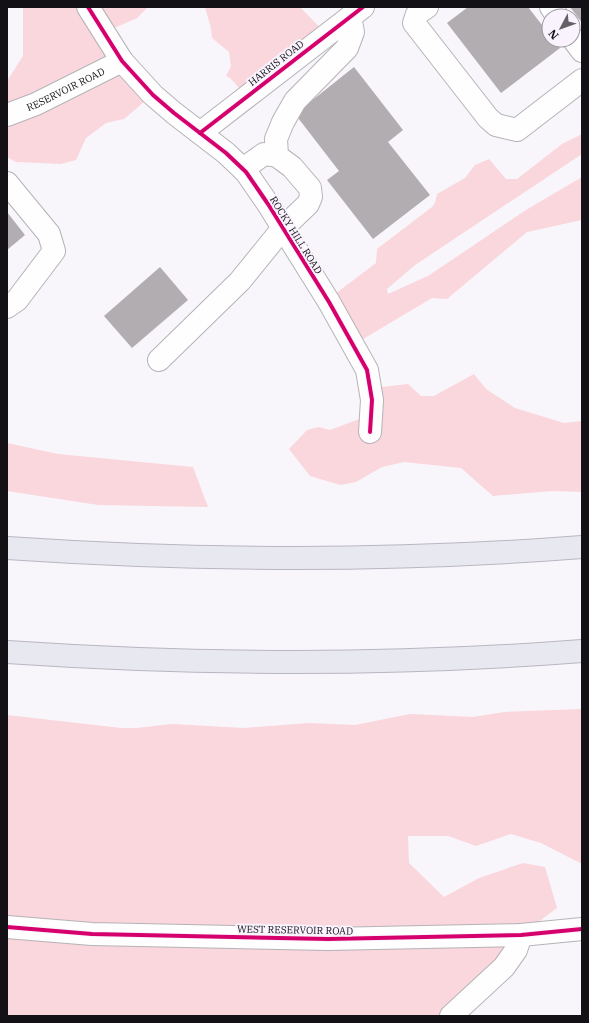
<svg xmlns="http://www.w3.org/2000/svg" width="589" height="1023" font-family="'IBM Plex Serif',serif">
	<rect width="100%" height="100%" fill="#f9f6fb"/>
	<g fill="#fad6dd">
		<path d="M23 7H148L137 18 103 33 151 96 124 119 106 123 86 138 76 160 61 164 16 162 7 157V81L23 56Z"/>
		<path d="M205 7H300L329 37 251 101 230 78 226 76 231 66 229 52 212 38 211 28Z"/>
		<path d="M582 134V154L415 265 387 289 388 294 428 276 526 210 582 177V220L527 232 447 299 432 298 353 345 327 300 376 263 377 249 432 207 435 203 437 194 465 178 475 165 489 159 506 179H517L562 144Z"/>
		<path d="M474 374 486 389 515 408 564 423 582 421V492L553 491 493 496 461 468 404 462 382 467 356 482 340 485 310 476 289 449 307 430 319 427 330 430 370 415 373 388 408 384 421 396H434Z"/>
		<path d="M7 443 58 454 193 467 208 507 98 505 7 491Z"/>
		<path d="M582 709V864L541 843 511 834 476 846 448 836H408L409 863 444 897 479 878 523 863 545 867 557 908 529 929 502 937 504 964 454 1016H7V715L121 728H137L171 724 244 728 309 723 355 725 410 714 473 717 504 712Z"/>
	</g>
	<g fill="#b1adb1">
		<path d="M468 7H528L549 34V40H553L560 48 501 93 447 23Z"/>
		<path d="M570 7H582V23Z"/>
		<path d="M354 67 403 130 388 142 430 195 373 239 327 180 339 171 295 114Z"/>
		<path d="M7 212 25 235 7 250Z"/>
		<path d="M160 267 188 300 132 348 104 316Z"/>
	</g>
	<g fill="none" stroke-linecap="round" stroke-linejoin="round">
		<defs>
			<g id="minor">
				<path d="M88 7 122 61 153 95 174 113 226 153 246 172 268 204 329 302 367 370 372 400 370 432"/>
				<path d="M427 7 417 14 414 23 488 118 496 125 517 130 582 80"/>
				<path d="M551 7 557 16"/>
				<path d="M573 39 582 51"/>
				<path id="s1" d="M7 115 36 104 122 61"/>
				<path d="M200 133 363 7"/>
				<path d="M277 156 276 139 283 122 295 101 347 48 353 32 350 17"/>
				<path d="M7 183 49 234 54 251 17 300 7 307"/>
				<path d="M159 360 240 281 283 228 308 204 311 197 310 188 292 167 277 156 264 154 243 169"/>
				<path d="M7 927 92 934 328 939 521 935 582 929"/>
				<path d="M451 1016 504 967 516 950 521 935"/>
			</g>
			<g id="highway">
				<path d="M7 548C199 561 390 562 582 547"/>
				<path d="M7 652C199 665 390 666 582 651"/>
			</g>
		</defs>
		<use href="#minor" stroke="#b5b3b7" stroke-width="24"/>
		<use href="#highway" stroke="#b8b6c2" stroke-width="24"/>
		<use href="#minor" stroke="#fefefe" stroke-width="22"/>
		<use href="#highway" stroke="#e8e8f1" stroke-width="22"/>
		<defs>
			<g id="cycleway">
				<path d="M88 7 122 61 153 95 174 113 226 153 246 172 268 204 329 302 367 370 372 400 370 432"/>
				<path d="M200 133 363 7"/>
				<path d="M7 927 92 934 328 939 521 935 582 929"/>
			</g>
		</defs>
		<use href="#cycleway" stroke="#f9f3fe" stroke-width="6"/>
		<use href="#cycleway" stroke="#d6006c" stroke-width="4"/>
	</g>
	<g text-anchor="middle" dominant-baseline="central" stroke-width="4" stroke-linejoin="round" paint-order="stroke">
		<g font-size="10" fill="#131115" stroke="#f9f3fe">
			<text transform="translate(276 63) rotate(-38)">HARRIS ROAD</text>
			<text stroke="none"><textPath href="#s1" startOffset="64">RESERVOIR ROAD</textPath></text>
			<text transform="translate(296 235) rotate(58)">ROCKY HILL ROAD</text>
			<text transform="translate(295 930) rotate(1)">WEST RESERVOIR ROAD</text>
		</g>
	</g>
	<rect width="589" height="1023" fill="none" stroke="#131115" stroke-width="16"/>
	<g transform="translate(561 28) rotate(229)"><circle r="19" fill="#f9f3fe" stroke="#9d99a1"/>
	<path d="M0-3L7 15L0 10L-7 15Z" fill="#646166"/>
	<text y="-6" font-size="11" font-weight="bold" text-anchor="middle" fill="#131115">N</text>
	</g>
</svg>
